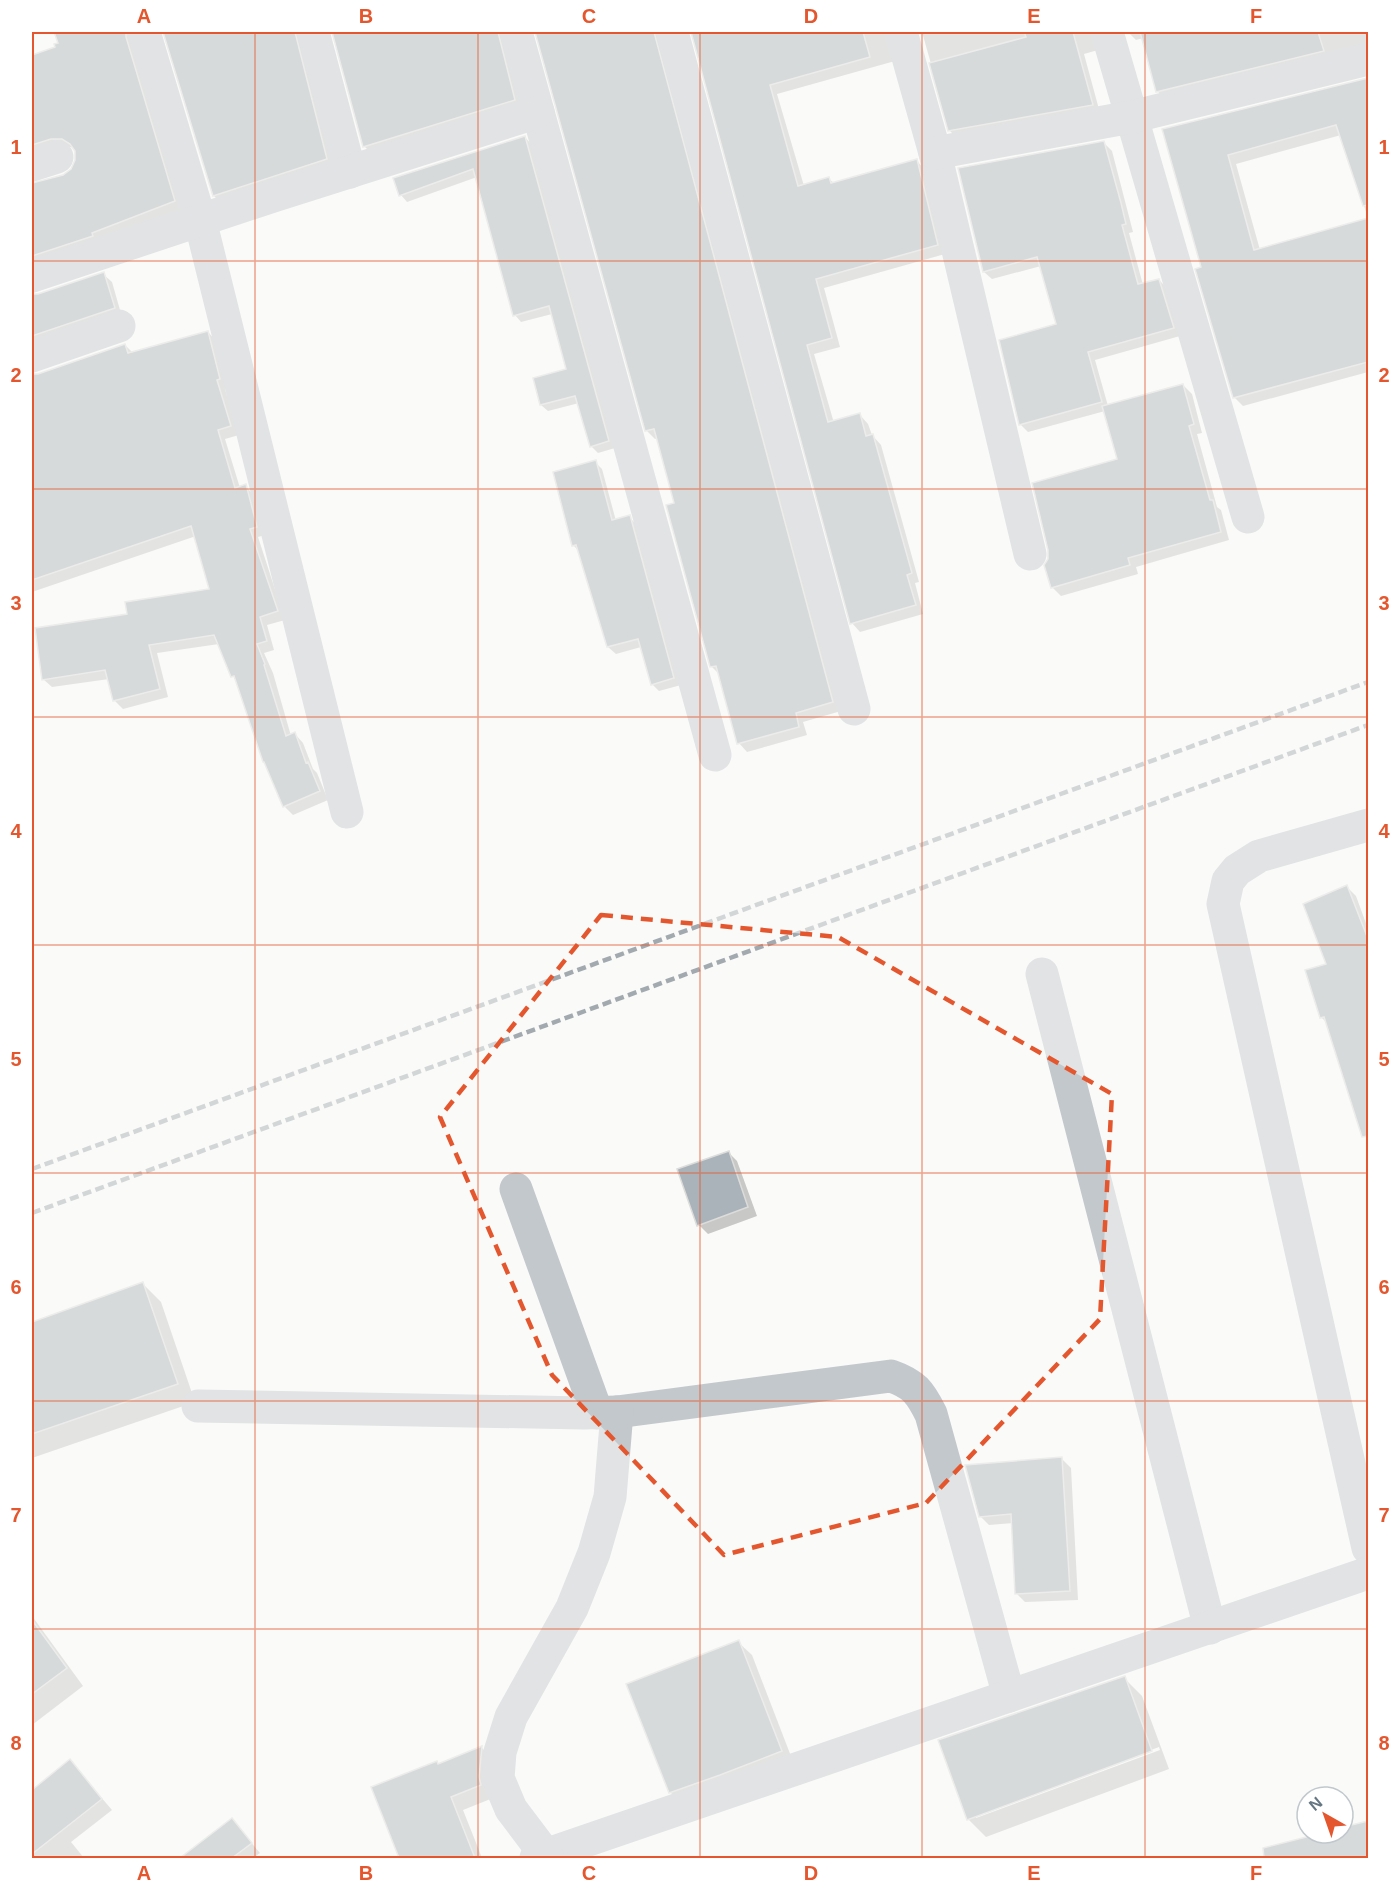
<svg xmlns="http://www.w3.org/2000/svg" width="1400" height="1890" font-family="Helvetica,sans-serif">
	<rect width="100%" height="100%" fill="#fafaf8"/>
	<g fill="#0003" fill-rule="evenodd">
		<path d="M56 32H137L182 209 32 269V185L38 184 63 176 72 171 77 162 75 149 71 147H61L32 158V57L57 48 60 44Z"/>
		<path d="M165 32H306L335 168 222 204 214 196Z"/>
		<path d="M334 32H509L523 108 373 155 364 146Z"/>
		<path d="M537 32H665L841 711 803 722 807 735 747 752 739 743 720 675 712 667 675 504 658 438 655 439 647 431Z"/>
		<path d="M693 32H894L895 61 777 94 804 186 829 179 834 183 917 161 925 170 945 254 824 288 840 347 814 354 834 423 860 415 868 424 872 435 881 445 919 582 915 583 923 614 860 632 852 623Z"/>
		<path d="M922 32H1100L1098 50 1084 54 1100 113 958 139 950 131Z"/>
		<path d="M1128 32H1368V50L1166 99 1157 91 1143 38 1136 40Z"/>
		<path d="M1368 80V218L1341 135 1236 164 1260 250 1368 219V372L1243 406 1234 397 1203 268 1164 130Z"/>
		<path d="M525 137 531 144 615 448 598 453 591 446 579 403 548 411 541 405 535 379 567 370 552 314 521 322 515 315 477 177 407 202 401 195Z"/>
		<path d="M1104 143 1112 151 1133 232 1129 233 1143 285 1159 280 1167 288 1180 336 1095 360 1108 406 1183 385 1192 394 1202 433 1197 434 1217 507 1221 510 1229 540 1136 567 1138 574 1061 596 1052 587 1119 460 1105 411 1028 432 1020 424 1058 325 1041 266 992 279 984 272Z"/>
		<path d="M103 274 112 282 122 317 32 349V296L38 295Z"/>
		<path d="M208 332 216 341 228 388 225 389 239 435 225 439 240 488 245 486 254 495 265 535 258 537 285 620 267 625 274 650 264 653 273 673 291 736 295 734 303 743 313 769 317 773 328 800 293 815 284 806 236 680 233 676 219 644 157 653 168 697 123 709 114 700 109 679 52 687 43 679 128 615 211 591 196 536 32 592V376L38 375 125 345 133 353Z"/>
		<path d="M595 462 602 469 616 521 629 517 636 524 681 685 659 691 652 684 641 647 616 654 608 647 580 552 573 545Z"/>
		<path d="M1347 887 1356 896 1368 929V1122L1365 1123 1327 1023 1321 1017 1328 965Z"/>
		<path d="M728 1152 737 1161 757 1216 708 1234 699 1225Z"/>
		<path d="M143 1284 161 1302 195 1402 32 1458V1323Z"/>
		<path d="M1062 1459 1071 1468 1078 1600 1025 1602 1016 1593 1013 1523 989 1525 980 1516Z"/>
		<path d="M32 1616 83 1686 32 1725Z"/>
		<path d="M738 1642 752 1655 794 1764 684 1806 670 1792Z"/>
		<path d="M1124 1678 1142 1696 1169 1769 986 1837 968 1819ZM1159 1747 1160 1750 976 1818V1815Z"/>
		<path d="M482 1748 495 1761 493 1798 463 1810 482 1858H401L373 1787 436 1762 439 1765Z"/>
		<path d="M70 1761 112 1810 71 1842 84 1858H32V1792Z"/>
		<path d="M232 1820 260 1853 253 1858H183Z"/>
		<path d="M1368 1822V1858H1297L1293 1842 1328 1833H1343V1829Z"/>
	</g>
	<g fill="#aab3b9" stroke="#dcdcda" stroke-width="1.5">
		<path d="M54 32H126V37L175 201 92 233 93 236 32 256V183L63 175 71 169 75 160V151L70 144 62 139H51L32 145V55L55 47 54 44 58 43Z"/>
		<path d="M163 32H295L327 159 213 196Z"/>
		<path d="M332 32H498L515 100 363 147Z"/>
		<path d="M535 32H654L833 702 796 713 799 727 737 744 716 666 710 667 666 505 674 503 654 429 645 431Z"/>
		<path d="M691 32H863L870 57 770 85 798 186 829 177 831 183 917 159 938 245 816 279 832 338 807 345 828 422 860 413 866 436 873 434 912 573 907 575 916 605 850 624Z"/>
		<path d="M1024 32H1073L1093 105 948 131 929 63 1026 37Z"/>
		<path d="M1140 32H1318L1324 51 1156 92Z"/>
		<path d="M1368 78V205L1363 206 1336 125 1228 155 1254 250 1368 218V362L1233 398 1195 269 1201 267 1162 129Z"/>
		<path d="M525 136 609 441 590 447 575 396 540 405 533 378 566 369 549 306 513 316 473 169 399 196 393 178Z"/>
		<path d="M1104 141 1121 203 1126 224 1122 225 1138 284 1159 279 1174 328 1088 352 1102 402 1019 425 999 340 1056 324 1037 257 983 272 958 168Z"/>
		<path d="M104 272 115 308 32 336V294H38Z"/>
		<path d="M208 331 220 379 217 380 231 426 218 430 235 488 246 484 257 527 250 529 278 611 260 617 267 641 257 644 265 664 264 665 286 736 295 732 306 763 308 762 320 791 283 807 264 762H263L234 676 231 677 214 635 149 645 160 689 113 701 105 670 42 680 35 628 127 614 125 602 209 589 191 526 32 580V374H38L125 344 128 353Z"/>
		<path d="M1183 384 1194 424 1189 426 1210 500H1213L1221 532 1128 558 1130 565 1051 588 1044 565 1048 559V550L1032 483 1117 459 1102 406Z"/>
		<path d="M596 460 612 520 630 515 674 678 651 685 638 639 607 647 576 545 572 546 553 472Z"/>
		<path d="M1347 885 1368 939V1136L1362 1137 1324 1017 1320 1018 1305 970 1326 964 1303 904Z"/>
		<path d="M729 1151 748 1207 697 1226 677 1169Z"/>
		<path d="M143 1282 178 1384 32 1434V1322Z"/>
		<path d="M1062 1457 1070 1591 1015 1594 1011 1514 979 1517 965 1465Z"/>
		<path d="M32 1620 67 1668 32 1694Z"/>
		<path d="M739 1640 782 1751 720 1775 669 1793 626 1684Z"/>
		<path d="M1125 1676 1152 1751 967 1820 938 1740Z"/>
		<path d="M482 1746 479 1777 481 1785 451 1797 475 1858H399L371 1787 437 1761 438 1764Z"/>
		<path d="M70 1759 102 1799 32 1854V1790Z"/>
		<path d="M232 1818 252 1843 232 1858H180Z"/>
		<path d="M1368 1821V1858H1264L1263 1848 1322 1833H1343V1827Z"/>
	</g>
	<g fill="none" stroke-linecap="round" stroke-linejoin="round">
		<g stroke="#c3c8cc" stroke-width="33">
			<path d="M144 32 200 220 347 812"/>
			<path d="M313 32 350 172"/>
			<path d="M516 32 715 755"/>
			<path d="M672 32 854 709"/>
			<path d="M901 32 935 153 1030 554"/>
			<path d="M1107 32 1248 517"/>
			<path d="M935 153 1131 117 1368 59"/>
			<path d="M32 165 57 157"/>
			<path d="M32 276 273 196 538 112"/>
			<path d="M32 356 119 326"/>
			<path d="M1368 825 1259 856 1237 870 1228 881 1223 904 1368 1548"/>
			<path d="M1042 974 1210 1628"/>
			<path d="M516 1189 597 1413"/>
			<path d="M198 1406 584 1413 617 1412 891 1376C914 1384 920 1392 931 1414L1009 1696"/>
			<path d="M536 1858 1368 1573"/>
			<path d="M548 1858 511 1809 498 1778 500 1752 511 1717 572 1608 594 1553 610 1497 617 1412"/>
		</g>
		<g stroke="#a2aab0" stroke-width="4.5" stroke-dasharray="9 4.5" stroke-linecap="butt">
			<path d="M32 1169 1368 682"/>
			<path d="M32 1213 1368 725"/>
		</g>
	</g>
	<path d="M0 0H1400V1890H0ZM601 915 838 937 1112 1094 1100 1319 926 1503 724 1555 552 1375 440 1117Z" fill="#fafaf8" fill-opacity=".55" fill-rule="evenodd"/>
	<path fill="none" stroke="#e4572e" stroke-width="4.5" stroke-dasharray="12 8" stroke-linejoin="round" d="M601 915 838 937 1112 1094 1100 1319 926 1503 724 1555 552 1375 440 1117Z"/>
	<path fill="none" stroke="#e4572e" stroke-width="1.5" stroke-opacity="0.55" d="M255 32V1858M478 32V1858M700 32V1858M922 32V1858M1145 32V1858M32 261H1368M32 489H1368M32 717H1368M32 945H1368M32 1173H1368M32 1401H1368M32 1629H1368"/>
	<rect width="1400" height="1890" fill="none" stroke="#ffffff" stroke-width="66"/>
	<g transform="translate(1325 1815) rotate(320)"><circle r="28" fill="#ffffff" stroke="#c1c8cd" stroke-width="1.5"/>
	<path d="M0-4.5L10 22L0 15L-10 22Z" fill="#e4572e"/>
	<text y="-9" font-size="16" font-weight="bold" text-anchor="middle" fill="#657683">N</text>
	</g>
	<rect x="33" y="33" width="1334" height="1824" fill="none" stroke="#e4572e" stroke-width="2"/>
	<g font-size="20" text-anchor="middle" font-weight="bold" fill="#e4572e">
		<text x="144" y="23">A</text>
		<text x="366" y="23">B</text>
		<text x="589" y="23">C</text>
		<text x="811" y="23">D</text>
		<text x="1034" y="23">E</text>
		<text x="1256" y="23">F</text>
		<text x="16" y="154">1</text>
		<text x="1384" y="154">1</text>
		<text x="16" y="382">2</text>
		<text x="1384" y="382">2</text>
		<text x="16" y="610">3</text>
		<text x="1384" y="610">3</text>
		<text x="16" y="838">4</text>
		<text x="1384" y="838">4</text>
		<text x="16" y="1066">5</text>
		<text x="1384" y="1066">5</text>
		<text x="16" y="1294">6</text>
		<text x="1384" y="1294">6</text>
		<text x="16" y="1522">7</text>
		<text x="1384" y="1522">7</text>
		<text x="16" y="1750">8</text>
		<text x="1384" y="1750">8</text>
		<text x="144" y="1880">A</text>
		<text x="366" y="1880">B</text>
		<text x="589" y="1880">C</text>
		<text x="811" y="1880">D</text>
		<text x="1034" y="1880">E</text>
		<text x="1256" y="1880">F</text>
	</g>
</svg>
